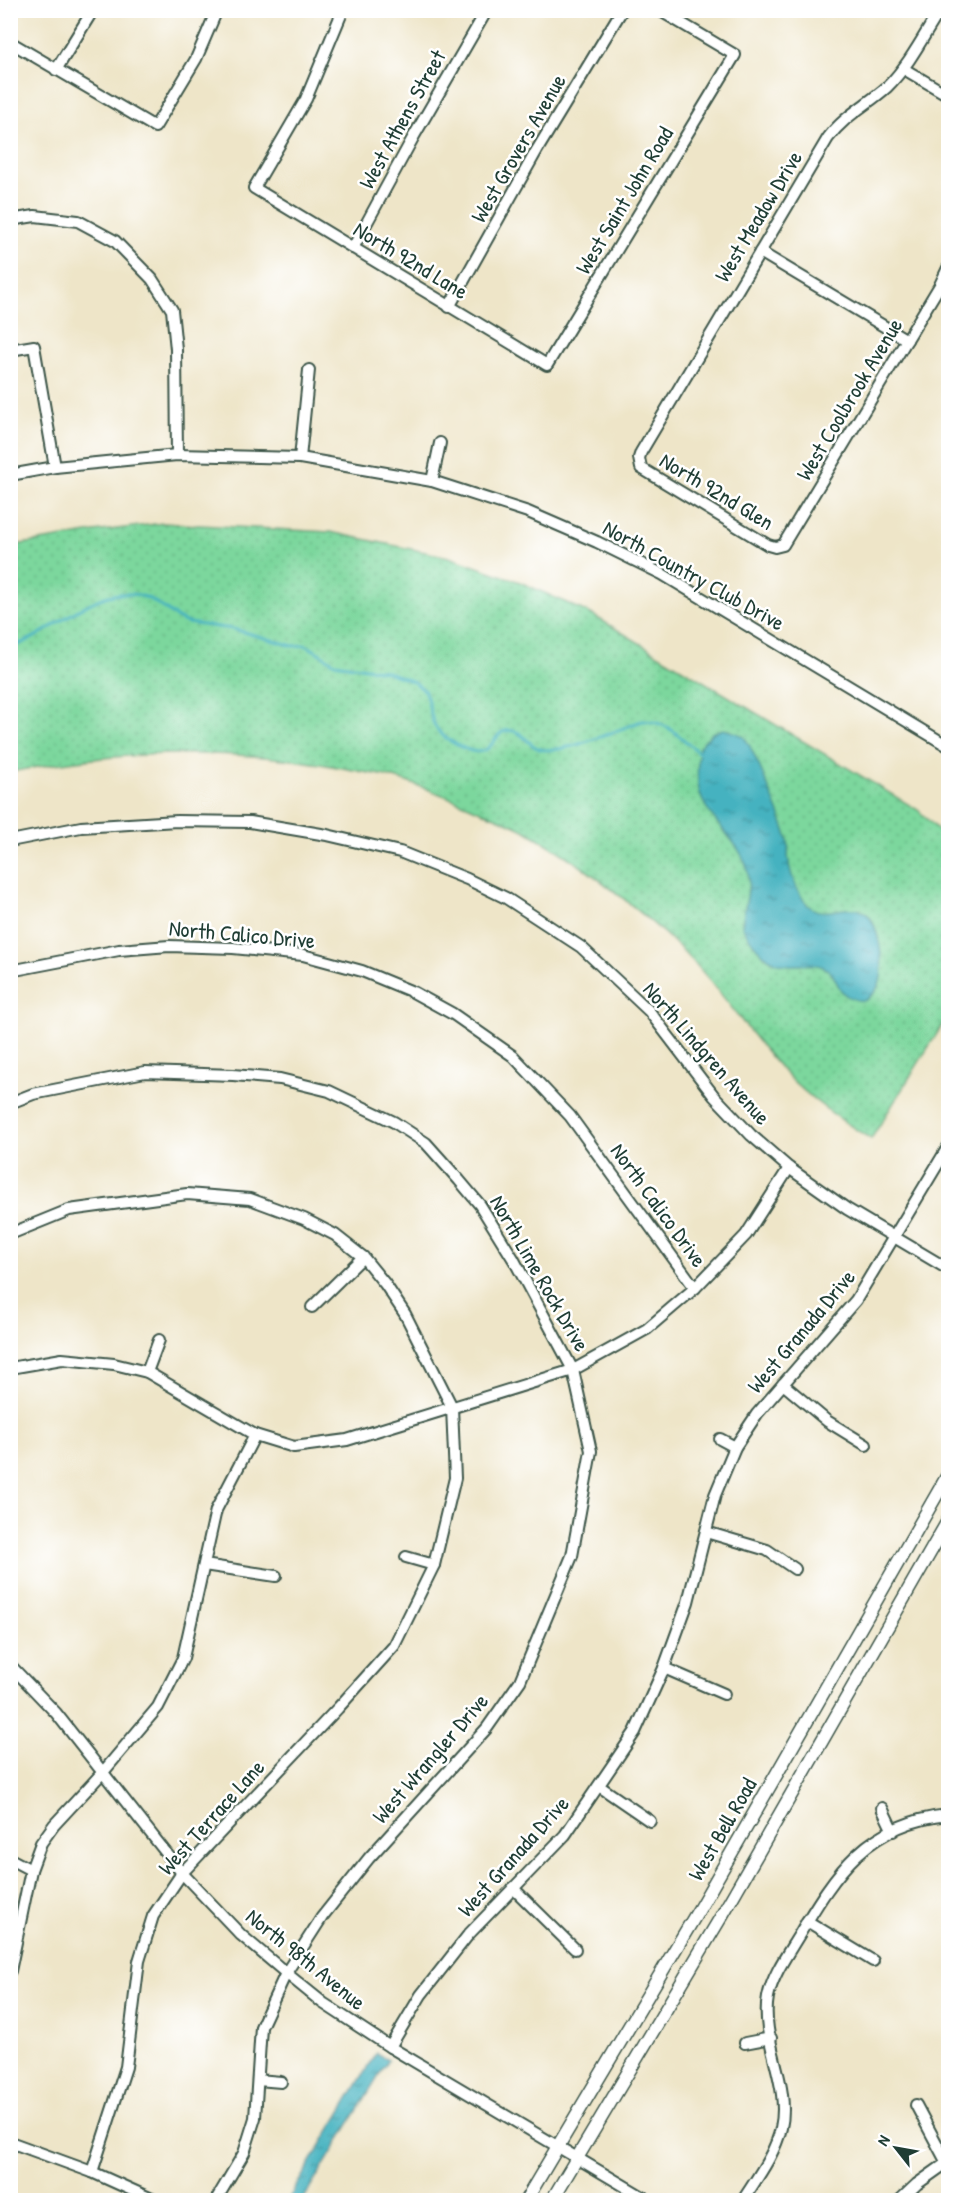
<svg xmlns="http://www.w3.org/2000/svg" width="959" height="2211" font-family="'Patrick Hand',sans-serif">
	<defs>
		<pattern id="grass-dots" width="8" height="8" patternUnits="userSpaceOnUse" patternTransform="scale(1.5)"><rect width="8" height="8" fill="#7cd79d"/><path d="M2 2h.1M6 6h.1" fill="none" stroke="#6bb988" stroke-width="1.8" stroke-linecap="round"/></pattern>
		<pattern id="water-ripples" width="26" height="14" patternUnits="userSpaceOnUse" patternTransform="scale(1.5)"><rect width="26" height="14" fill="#44b2c0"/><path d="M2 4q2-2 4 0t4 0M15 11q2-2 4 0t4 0" fill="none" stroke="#38929d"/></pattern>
	</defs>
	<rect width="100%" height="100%" fill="#fff"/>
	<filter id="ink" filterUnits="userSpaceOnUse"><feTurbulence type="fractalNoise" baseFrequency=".0167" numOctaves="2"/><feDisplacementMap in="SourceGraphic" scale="12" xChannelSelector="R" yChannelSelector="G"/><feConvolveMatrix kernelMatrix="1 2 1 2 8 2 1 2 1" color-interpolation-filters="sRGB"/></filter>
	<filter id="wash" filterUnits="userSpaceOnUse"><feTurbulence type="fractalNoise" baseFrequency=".008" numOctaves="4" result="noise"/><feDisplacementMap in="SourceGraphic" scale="24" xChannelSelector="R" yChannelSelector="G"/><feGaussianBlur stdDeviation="1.35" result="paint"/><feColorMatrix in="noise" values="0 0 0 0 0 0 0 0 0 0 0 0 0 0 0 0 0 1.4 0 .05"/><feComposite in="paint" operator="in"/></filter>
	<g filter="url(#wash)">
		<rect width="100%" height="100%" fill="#eee5c8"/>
		<path fill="url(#grass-dots)" stroke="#4e8a68" stroke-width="1.5" d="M163 523 330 532 449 557 520 582 591 614 918 810 941 833 948 846V1016L871 1139C839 1119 810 1099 784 1072 747 1032 717 983 678 946 633 904 584 865 531 834 514 824 494 817 476 809 451 798 424 787 397 779 383 774 367 773 353 770 241 747 122 749 11 772L10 546 94 532Z"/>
		<g fill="url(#water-ripples)" stroke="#32787a" stroke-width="1.5">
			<path d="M723 729C730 731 738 732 744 737 752 745 787 830 788 842 789 846 788 851 788 856 789 869 793 882 800 894 817 928 841 900 864 912 879 919 886 971 879 984 876 992 871 996 864 1001 831 998 843 976 823 967 816 963 804 965 795 965 769 967 754 947 742 926 744 906 753 884 746 865 737 839 712 823 702 799 695 783 698 764 699 747L712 733Z"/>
			<path d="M376 2053 388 2060 303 2200H288Z"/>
		</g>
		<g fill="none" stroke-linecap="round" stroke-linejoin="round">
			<path stroke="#44b2c0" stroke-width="3" d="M10 647C57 635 94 580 145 597 161 603 172 618 188 623L233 629 293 646 306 645 335 663 385 671 414 682 424 690C430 702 429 715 435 726 441 738 472 757 485 750 497 744 496 727 514 731 524 733 529 746 540 749 563 755 619 729 642 721 667 720 681 738 699 753"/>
		</g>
	</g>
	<g filter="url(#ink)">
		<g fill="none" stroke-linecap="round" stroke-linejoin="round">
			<defs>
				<g id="minor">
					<path d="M343 10 306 99 254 188 547 365 735 55 659 10"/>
					<path d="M940 10C923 37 909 65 887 87 867 105 844 116 828 138L641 452 639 458 641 468 768 545 775 547 783 545 940 285 948 268"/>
					<path d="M10 42 155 127 196 59 217 10"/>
					<path d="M904 69 948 95"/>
					<path d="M56 70 93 10"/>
					<path d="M10 220 35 216 78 221 115 241 152 279 172 310 176 349 177 455"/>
					<path d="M353 248 414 136 487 10"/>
					<path d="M760 252 907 340"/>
					<path d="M449 307 537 150 622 10"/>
					<path d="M10 350 34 346 55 467"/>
					<path d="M300 458 309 370"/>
					<path d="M10 475 55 467 177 455 300 458 432 481 528 512 597 542 662 574 948 746"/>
					<path d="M432 481 440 443"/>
					<path d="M10 841 81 827 177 821 250 822 327 835 400 852 467 879 506 898 581 947 649 1011 714 1096 751 1135 789 1168 847 1209 948 1269"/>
					<path d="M10 971 119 950 169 946 233 948 303 955 362 971 413 992 453 1014 513 1056 570 1116 695 1288"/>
					<path d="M10 1103 33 1094 145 1072 233 1075 280 1079 329 1091 394 1122 426 1143 459 1180 480 1205 514 1260 573 1370 591 1451 572 1556 520 1681 487 1728 369 1858 322 1917 286 1973 261 2027 255 2118 244 2153 216 2200"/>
					<path d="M10 1234 69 1210 187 1194 250 1199 304 1219 335 1235 363 1257 385 1284 405 1314 452 1407 455 1478 434 1565 394 1646 338 1708 182 1873 153 1916 139 1961 126 2067 92 2172"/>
					<path d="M312 1307 363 1257"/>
					<path d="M10 1368 62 1359 114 1364 147 1372 255 1435 294 1447 347 1440 573 1370 647 1329 695 1288 746 1235 789 1168"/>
					<path d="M147 1372 159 1340"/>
					<path d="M783 1384 827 1421 866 1445"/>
					<path d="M720 1439 735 1447"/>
					<path d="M706 1532 767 1550 795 1569"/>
					<path d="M406 1557 434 1565"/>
					<path d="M204 1565 276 1576"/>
					<path d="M10 1665 56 1713 182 1873 241 1935 286 1973 323 2003 390 2047 648 2200"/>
					<path d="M664 1668 724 1694"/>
					<path d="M599 1786 650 1821"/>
					<path d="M882 1808 893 1831"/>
					<path d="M10 1859 31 1870"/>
					<path d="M513 1888 575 1949"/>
					<path d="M807 1921 873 1961"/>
					<path d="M10 1971 31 1870 41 1843 54 1825 104 1771 158 1707 183 1658 216 1510 255 1435"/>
					<path d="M745 2043 771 2038"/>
					<path d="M390 2047 421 1995 469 1934 565 1835 635 1732 664 1668 688 1602 715 1495 735 1447 757 1414 856 1300 948 1147"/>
					<path d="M258 2080 281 2082"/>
					<path d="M916 2105 948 2165"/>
					<path d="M10 2142 92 2172 154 2200"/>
					<path d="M743 2200C757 2178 775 2154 781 2128 791 2084 760 2040 768 1997 773 1974 787 1955 799 1935 836 1872 868 1823 948 1815"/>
					<path d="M900 2200 917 2184 948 2162"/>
				</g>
				<g id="major">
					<path d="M526 2200 701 1906 948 1475"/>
					<path d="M552 2200 721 1917 948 1521"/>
				</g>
			</defs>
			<use href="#minor" stroke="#3e564a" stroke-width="14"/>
			<use href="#major" stroke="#3e564a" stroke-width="15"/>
			<use href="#minor" stroke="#fff" stroke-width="10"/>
			<use href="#major" stroke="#fff" stroke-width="12"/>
		</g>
	</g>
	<g text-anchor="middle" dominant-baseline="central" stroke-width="5" stroke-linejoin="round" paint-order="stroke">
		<g font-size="22" fill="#1f3d34" stroke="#fff">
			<text transform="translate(402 119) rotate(-61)">West Athens Street</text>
			<text transform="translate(518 148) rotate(-60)">West Grovers Avenue</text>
			<text transform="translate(624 200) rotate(-59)">West Saint John Road</text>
			<text transform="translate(758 216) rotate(-59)">West Meadow Drive</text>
			<text transform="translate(411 260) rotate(31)">North 92nd Lane</text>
			<text transform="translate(849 399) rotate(-59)">West Coolbrook Avenue</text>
			<text transform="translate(717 491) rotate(31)">North 92nd Glen</text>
			<text transform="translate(694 575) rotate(29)">North Country Club Drive</text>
			<text transform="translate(242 934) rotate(5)">North Calico Drive</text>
			<text transform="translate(707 1053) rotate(49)">North Lindgren Avenue</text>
			<text transform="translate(659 1205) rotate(54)">North Calico Drive</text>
			<text transform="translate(540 1273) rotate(60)">North Lime Rock Drive</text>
			<text transform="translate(801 1331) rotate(-50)">West Granada Drive</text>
			<text transform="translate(430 1758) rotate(-49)">West Wrangler Drive</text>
			<text transform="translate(211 1817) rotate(-48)">West Terrace Lane</text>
			<text transform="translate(722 1829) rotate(-60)">West Bell Road</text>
			<text transform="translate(513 1856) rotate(-48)">West Granada Drive</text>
			<text transform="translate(306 1959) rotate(39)">North 98th Avenue</text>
		</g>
	</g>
	<rect width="959" height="2211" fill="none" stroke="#fff" stroke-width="36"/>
	<g transform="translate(896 2148) rotate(301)" stroke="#ffffff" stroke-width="4.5" paint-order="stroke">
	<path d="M0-4.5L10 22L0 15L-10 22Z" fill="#1f3d34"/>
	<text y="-9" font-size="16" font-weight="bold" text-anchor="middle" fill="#1f3d34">N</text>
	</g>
</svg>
